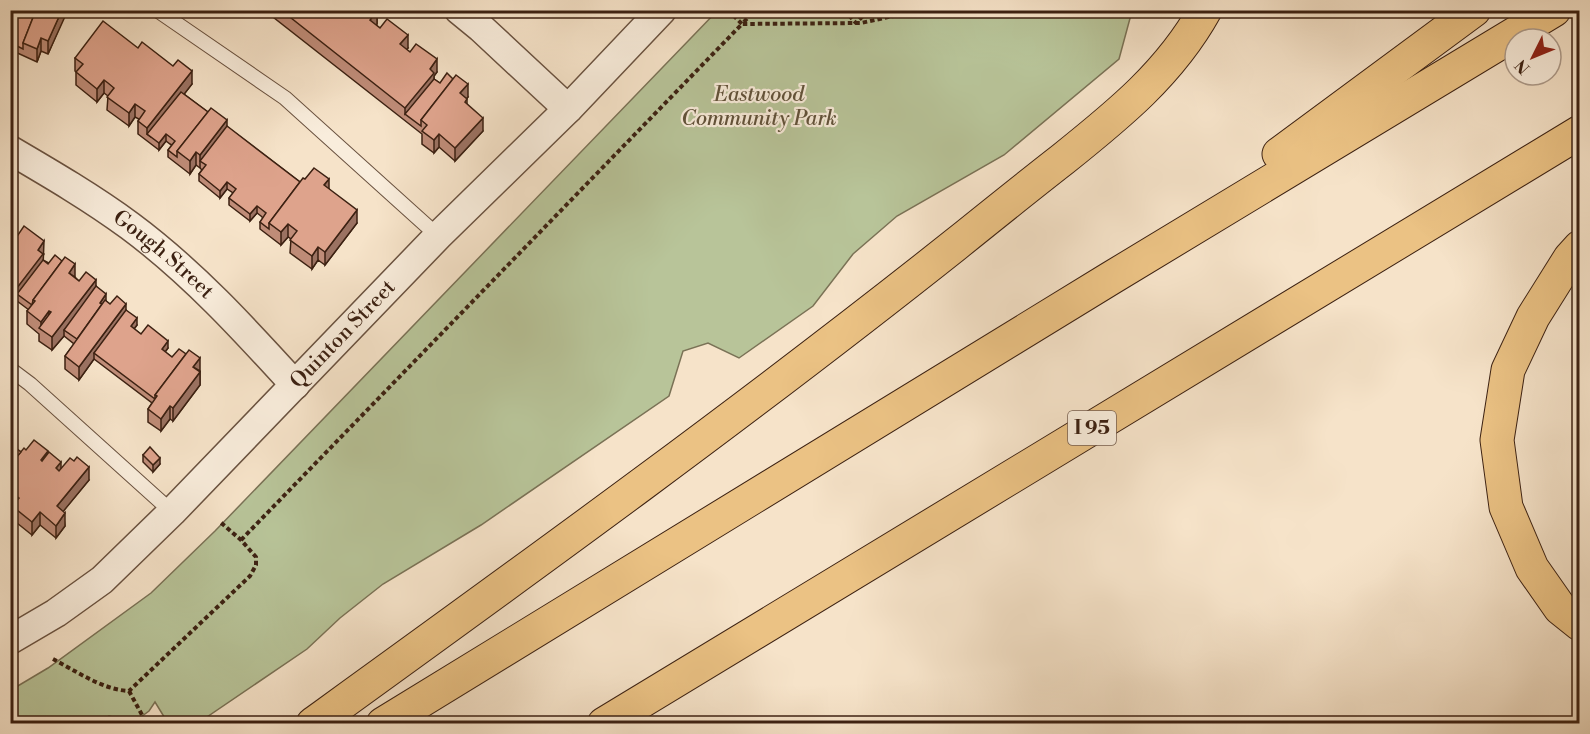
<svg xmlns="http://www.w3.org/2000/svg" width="1590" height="734" font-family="'Libre Bodoni',serif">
	<rect width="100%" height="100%" fill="#f6e3c9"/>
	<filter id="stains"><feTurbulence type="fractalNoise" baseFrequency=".00333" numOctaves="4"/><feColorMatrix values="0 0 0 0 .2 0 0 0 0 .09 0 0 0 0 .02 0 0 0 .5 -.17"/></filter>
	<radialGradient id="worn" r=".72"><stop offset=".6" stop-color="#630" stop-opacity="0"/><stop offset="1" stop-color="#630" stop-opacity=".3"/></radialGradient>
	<path fill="#b8c499" stroke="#7a7256" stroke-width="1.5" d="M718 10 1132 11 1119 59 1004 155 897 216 853 254 813 306 739 358 708 343 683 351 669 396 481 525 383 584 340 618 307 649 198 723H170L166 720 155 702 149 711 134 722 109 716 97 723H11V690L48 668 151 593 215 531Z"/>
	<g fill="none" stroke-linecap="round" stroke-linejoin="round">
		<defs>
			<g id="service">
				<path d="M157 10 285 98 438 236"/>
				<path d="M10 369 30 384 172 512"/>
			</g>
			<g id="minor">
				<path d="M459 10 481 28 568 109"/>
				<path id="s1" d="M10 150C51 174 92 198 130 226 192 272 244 329 295 385"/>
				<path id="s2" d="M10 640 56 613 102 580 172 512 438 236 568 109 662 10"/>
			</g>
			<g id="motorway">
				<path d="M1279 154 1474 10"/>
				<path d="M1580 247 1570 258 1533 317 1508 370 1497 440 1506 507 1532 568 1560 608 1580 624"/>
				<path d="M313 724C530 567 746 411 955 245 991 216 1027 187 1063 159 1118 115 1170 73 1205 10"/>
				<path d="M383 724 1111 278 1554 10"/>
				<path d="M604 724 1580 132"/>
			</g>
		</defs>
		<use href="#service" stroke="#6a5240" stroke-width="16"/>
		<use href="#minor" stroke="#6a5240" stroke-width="31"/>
		<use href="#motorway" stroke="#3c2112" stroke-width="35"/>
		<g stroke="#3c2112" stroke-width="4" stroke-dasharray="4.5 3" stroke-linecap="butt">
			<path d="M728 10 742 24 755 10"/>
			<path d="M844 10 856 23 869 10"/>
			<path d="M241 540 742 24 861 23 921 10"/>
			<path d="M53 659C76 671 103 690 129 691L250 576 256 565V557L241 540 219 521"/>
			<path d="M129 691 147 724"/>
		</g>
		<use href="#service" stroke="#f9eddc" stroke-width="14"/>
		<use href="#minor" stroke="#f9eddc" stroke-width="28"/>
		<use href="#motorway" stroke="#ebc284" stroke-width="33"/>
	</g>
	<g fill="#bf8c78" stroke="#3c2112" stroke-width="1.5">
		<path d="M10 10H67L48 54 41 51 37 62 13 51V44L15 39 10 37Z"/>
		<path d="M264 10H377V24L376 25 408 48 406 49 437 72 434 76V79L440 83 468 97 467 98V105L483 131 455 161 439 147 434 153 422 144V134Z"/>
		<path d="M138 48 192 84 184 94 300 182 329 189 357 223 325 265 318 260 312 269 290 253 291 239 288 237 281 245 260 229V222L263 218 261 216 257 213 250 221 229 205V198L233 193 227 189 220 198 199 181V174L202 170 200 168 196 165 190 174 168 157V150L172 145 170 144 166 141 159 150 138 134V121L139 119 135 117 129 126 107 110 108 96 104 93 97 102 76 85V72L75 71V58Z"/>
		<path d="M10 222 13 231 44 254 43 256V260L75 277 79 281 96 286 106 301 110 304 126 310 137 325 134 329 141 334 168 348 165 352 172 357 200 372V385L173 421 170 419 161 431 148 422V409L152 403 94 359 79 380 65 369V356L74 344 64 336 52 350 39 341V334L27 324V311L29 310 17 301 10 310Z"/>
		<path d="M10 444 21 452 26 450 48 453 61 468 89 480 63 511 65 526 56 538 40 525 32 535 12 519 13 506 10 504Z"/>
		<path d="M143 455 160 464 153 472 143 462Z"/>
	</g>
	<g fill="#9b7262" stroke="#3c2112" stroke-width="1.5">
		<path d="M16 10H22L10 31V23Z"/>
		<path d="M62 10H67V12L48 54V41Z"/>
		<path d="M377 11V24L370 33V20Z"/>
		<path d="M408 35V48L400 57V44Z"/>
		<path d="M41 38V51L37 62V49Z"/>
		<path d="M437 59V72L434 76V86L405 114V108L430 69Z"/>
		<path d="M192 71V84L151 137 147 134V128Z"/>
		<path d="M104 80V93L97 102V89Z"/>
		<path d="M468 84V97L460 106V93Z"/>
		<path d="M135 104V117L129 126V113Z"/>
		<path d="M483 118V131L455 161V148Z"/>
		<path d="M227 120V133L200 161V168V155Z"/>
		<path d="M166 134V141L159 150V143Z"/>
		<path d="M439 134V147L434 153V140Z"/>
		<path d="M196 152V165L190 174V161Z"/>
		<path d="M329 179V192L324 185Z"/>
		<path d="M227 182V189L220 198V191Z"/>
		<path d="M257 206V213L250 221V214Z"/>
		<path d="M357 210V223L325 265V252Z"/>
		<path d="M288 224V237L281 245V232Z"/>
		<path d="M44 241 43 267 17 294V301L10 310V297L38 250Z"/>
		<path d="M318 247V260L312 269V256Z"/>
		<path d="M75 264V277L69 273Z"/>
		<path d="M96 280V293L64 330V336L52 350V337Z"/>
		<path d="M106 294V301L100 309V303Z"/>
		<path d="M126 304V317L94 353V359L79 380V367Z"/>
		<path d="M49 311V324L41 329V322Z"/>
		<path d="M137 318V325L131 333V326Z"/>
		<path d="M168 341V348L162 356V349Z"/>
		<path d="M200 358V371L193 367Z"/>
		<path d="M200 372V385L173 421V408Z"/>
		<path d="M170 406V419L161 431V419Z"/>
		<path d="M160 458V464L153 472V465Z"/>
		<path d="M61 462V475L56 468Z"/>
		<path d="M89 467V480L57 519V506Z"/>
		<path d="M40 512V525L32 535V522Z"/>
		<path d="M65 513V526L56 538V526Z"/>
	</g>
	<g fill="#dea38c" stroke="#3c2112" stroke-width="1.5">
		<path d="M10 10H16L10 23Z"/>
		<path d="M19 10H36L23 43V49L13 44 17 34 10 31Z"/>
		<path d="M36 10H62L48 41 41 38 37 49 23 43Z"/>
		<path d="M281 10H377L370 20 380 28 387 19 408 35 400 44 410 52 416 44 437 59 430 69 434 73 405 108Z"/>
		<path d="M103 21 138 48 142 42 173 66 178 60 192 71 147 128 138 121 145 111 135 104 129 113 107 97 114 88 108 83 104 80 97 89 76 72 83 64 75 58Z"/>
		<path d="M447 73 453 79 421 120V126L405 114 434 79 440 83Z"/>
		<path d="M456 75 468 84 460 93 467 99 465 102 483 118 455 148 439 134 434 140 422 131 427 125 421 120Z"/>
		<path d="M181 92 208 112 177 151V157L168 150 175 141 170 137 166 134 159 143 147 134Z"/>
		<path d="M211 108 227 120 200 155 196 152 190 161 177 151Z"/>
		<path d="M227 126 300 182 269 223V229L260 222 266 213 261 209 257 206 250 214 229 198 236 189 227 182 220 191 199 174 206 165 200 161Z"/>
		<path d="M314 168 329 179 324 185 357 210 325 252 318 247 312 256 290 240 297 231 288 224 281 232 269 223 303 178 305 179Z"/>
		<path d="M24 226 44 241 38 250 43 254 10 297V232L12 230 18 235Z"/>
		<path d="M55 255 62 261 33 300 32 305 17 294 43 260 48 264Z"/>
		<path d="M65 257 75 264 69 273 79 281 86 272 96 280 52 337 39 328 51 312 49 311 41 322 27 311 35 301 33 300Z"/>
		<path d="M96 286 106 294 100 303 102 304 77 339 64 330Z"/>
		<path d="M117 296 126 304 79 367 65 356 105 300 110 304Z"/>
		<path d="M126 310 137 318 131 326 141 334 148 325 168 341 162 349 172 357 179 349 186 354 155 395V399L94 353Z"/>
		<path d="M189 350 200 358 193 367 200 372 173 408 170 406 161 419 148 409 157 396 155 395Z"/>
		<path d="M34 440 48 451 41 460 42 461 49 452 61 462 56 468 59 471 70 458 74 461 77 457 89 467 57 506 65 513 56 526 40 512 32 522 12 506 19 498 10 491V465L24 448 26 450Z"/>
		<path d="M10 444 21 452 10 465Z"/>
		<path d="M150 447 160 458 153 465 143 455Z"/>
	</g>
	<g text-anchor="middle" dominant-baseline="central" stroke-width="4.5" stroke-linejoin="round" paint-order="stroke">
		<rect fill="#f9eddc" stroke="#755e4f" stroke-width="1.5" x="1068" y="411" width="48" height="34" rx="4.5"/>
		<g font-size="20" font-weight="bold" fill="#3c2112">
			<text x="1092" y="428">I 95</text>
		</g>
		<g font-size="21" font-style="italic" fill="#61523a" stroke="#f9eddc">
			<text x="759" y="95">Eastwood<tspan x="759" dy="24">Community Park</tspan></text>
		</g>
		<g font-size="21" fill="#3c2112" stroke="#f9eddc">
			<text stroke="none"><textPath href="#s1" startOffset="186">Gough Street</textPath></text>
			<text stroke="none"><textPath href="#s2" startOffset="454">Quinton Street</textPath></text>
		</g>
	</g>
	<rect width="1590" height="734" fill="none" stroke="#f6e3c9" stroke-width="36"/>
	<rect x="12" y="12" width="1566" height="710" fill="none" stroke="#3c2112" stroke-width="3"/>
	<rect x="18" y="18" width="1554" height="698" fill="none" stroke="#3c2112" stroke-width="1.5"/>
	<g transform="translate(1533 57) rotate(227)"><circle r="28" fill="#f9eddc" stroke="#ad9b8b" stroke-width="1.5"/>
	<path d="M0-4.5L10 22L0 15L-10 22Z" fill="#8f2418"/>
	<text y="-9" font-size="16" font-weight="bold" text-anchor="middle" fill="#3c2112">N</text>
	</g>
	<rect width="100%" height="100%" filter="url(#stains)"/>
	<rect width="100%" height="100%" fill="url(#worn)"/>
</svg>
